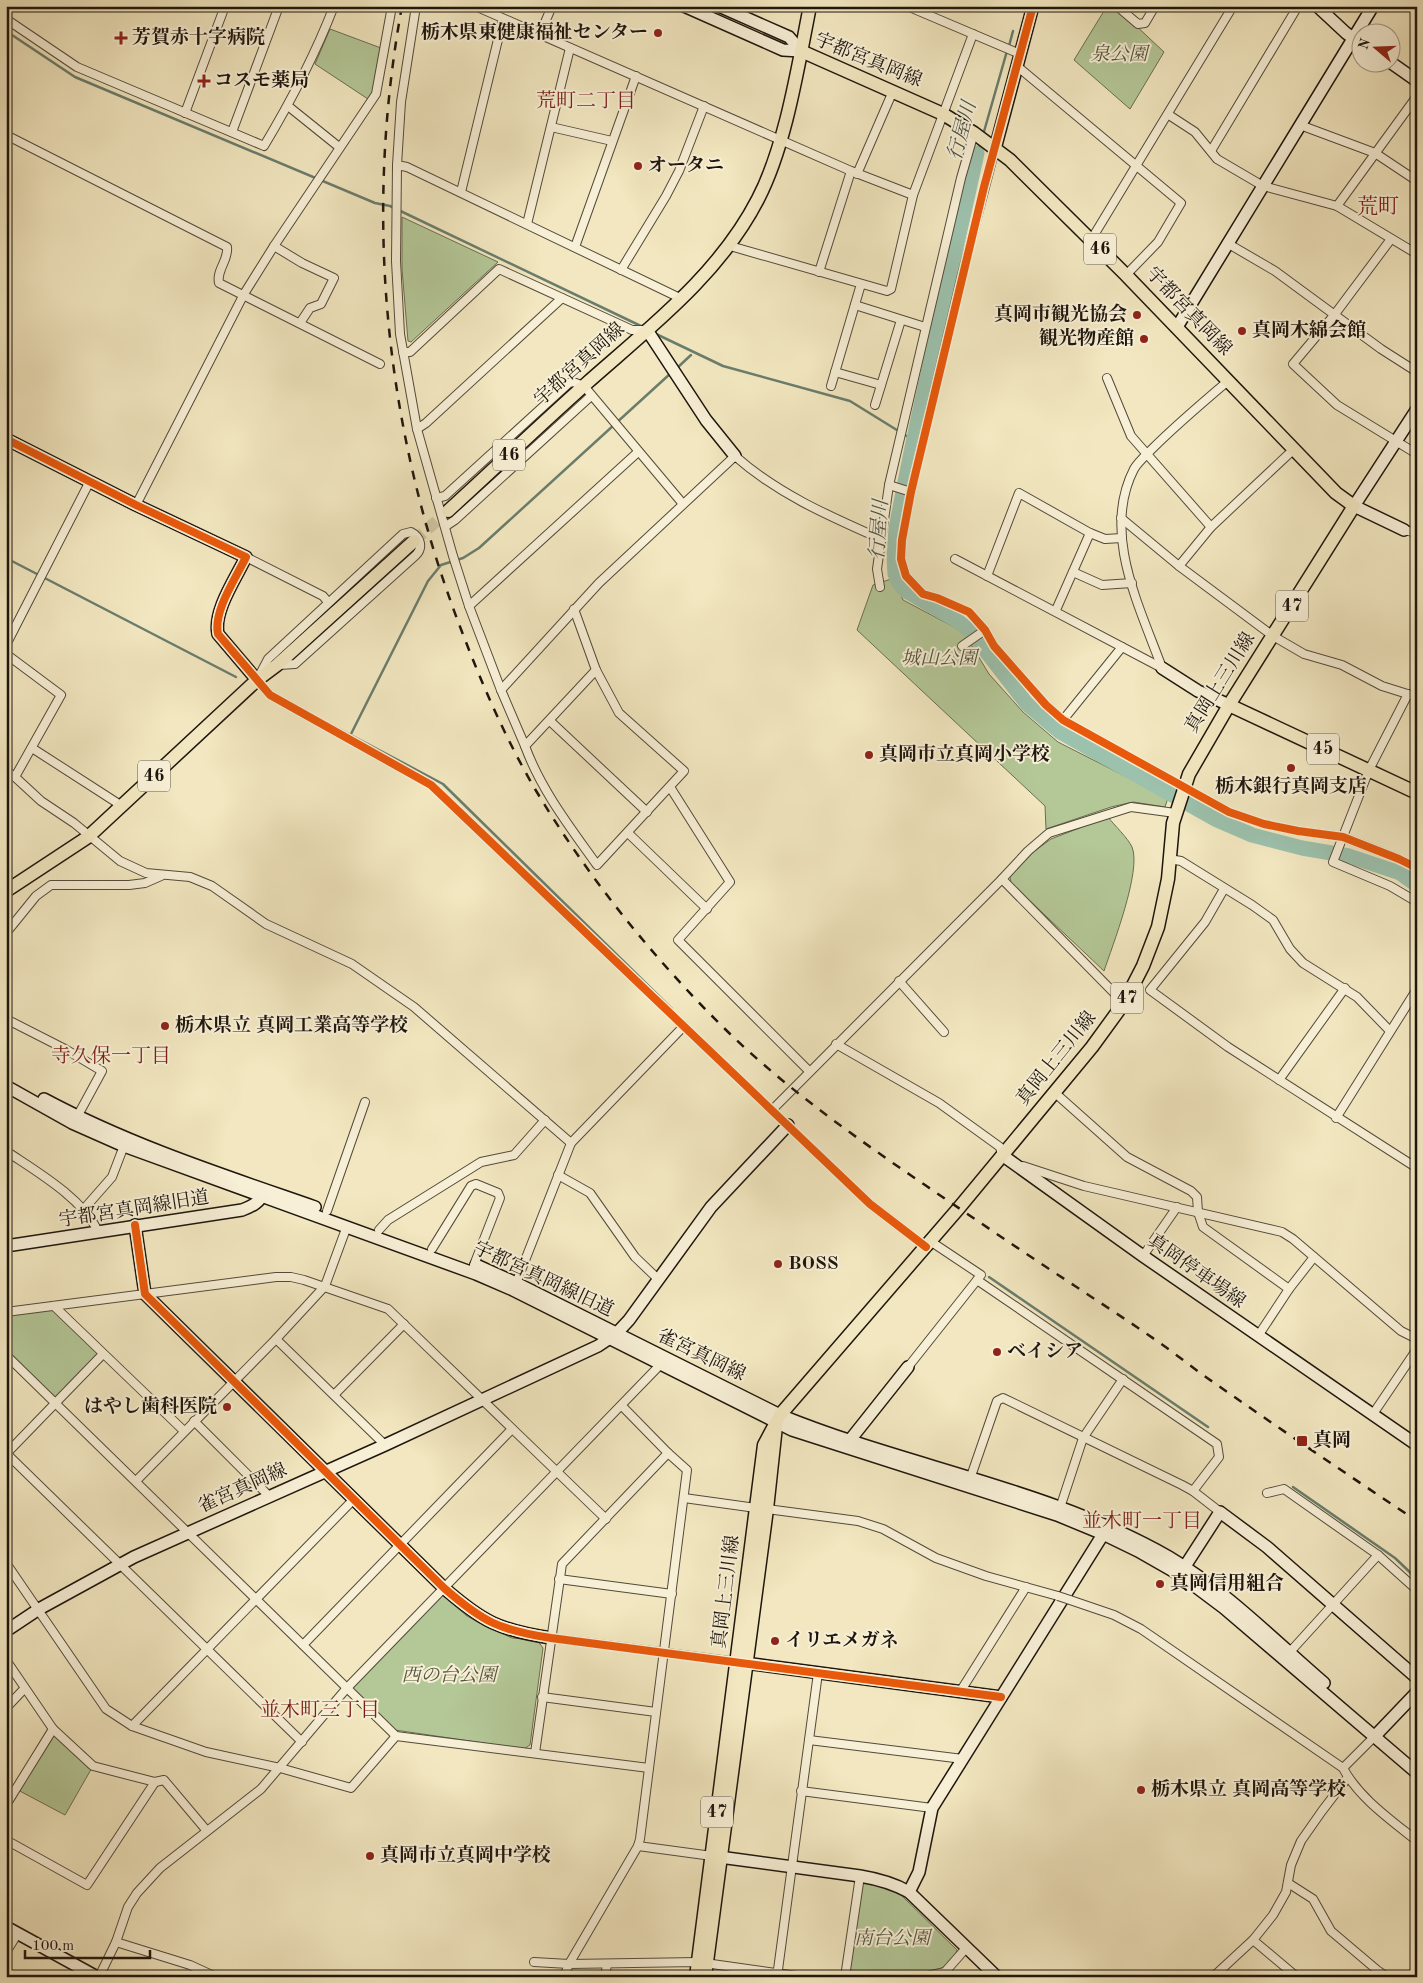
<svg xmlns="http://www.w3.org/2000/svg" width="1423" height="1983" font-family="'Old Standard TT','Noto Serif JP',serif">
	<rect width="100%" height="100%" fill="#f2e7c0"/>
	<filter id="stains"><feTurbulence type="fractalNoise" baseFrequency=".004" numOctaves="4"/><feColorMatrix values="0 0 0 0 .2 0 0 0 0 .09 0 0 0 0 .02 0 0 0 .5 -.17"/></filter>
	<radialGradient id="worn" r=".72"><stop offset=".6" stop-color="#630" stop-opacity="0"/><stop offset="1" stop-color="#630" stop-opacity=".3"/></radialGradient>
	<g fill="#b4c797" stroke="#696e52">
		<path d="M1107 6H1115L1164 52 1130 109 1074 60Z"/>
		<path d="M330 29 381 48 374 89 368 99 315 64Z"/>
		<path d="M402 217 498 262 411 342 408 341 402 269Z"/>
		<path d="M894 578 903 600 954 627 966 636 989 674 1023 712 1058 742 1168 798 1165 807 1133 802 1111 807 1046 829 1045 806 857 630 873 585Z"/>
		<path d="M1108 817C1114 825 1128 838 1132 847 1142 870 1112 947 1104 971L1011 883 1010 877 1032 853 1051 839Z"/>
		<path d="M54 1306 103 1354 55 1404 6 1355V1312Z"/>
		<path d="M440 1593 467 1616 485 1626 512 1638 537 1640 543 1648 530 1745 524 1749 395 1730 353 1691 354 1685Z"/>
		<path d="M53 1729 93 1766 65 1815 16 1789Z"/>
		<path d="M866 1882 898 1892 957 1950C953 1982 875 1977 852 1977L849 1972 861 1885Z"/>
	</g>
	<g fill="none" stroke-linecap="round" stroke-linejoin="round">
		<g stroke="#6a7d6d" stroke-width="2.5">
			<path d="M6 31 75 77 375 203 390 206 643 327"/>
			<path d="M1009 46 1013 31"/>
			<path d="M983 135 1007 51"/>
			<path d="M977 153 980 143"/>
			<path d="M654 333 723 366 850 401 913 440"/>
			<path d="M677 368 691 355"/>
			<path d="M6 558 236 677"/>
			<path d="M328 723 443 784 672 1009"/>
			<path d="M351 734 428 581 441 565 463 558 479 548 671 373"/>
			<path d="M989 1277 1208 1427"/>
			<path d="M1293 1487 1395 1558 1417 1579"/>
		</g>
		<path stroke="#9cc1ad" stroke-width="15" d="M977 153C950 279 919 403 896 529L894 557 895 574 899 583 906 591 959 622 971 632 1027 704 1060 732 1215 819 1252 835 1302 848 1349 856 1400 873 1417 885"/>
		<path stroke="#d2c8a5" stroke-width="12" stroke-dasharray="12 6" stroke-linecap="butt" d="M414 541 448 511"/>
		<defs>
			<g id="street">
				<path d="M416 6 401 102 397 165 396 261 400 334 417 429 453 556 469 606 501 690 525 746 596 670"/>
				<path d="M475 6 851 171 913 195"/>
				<path d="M907 6 1020 54"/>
				<path d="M1117 6 1138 24 1145 23 1155 6"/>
				<path d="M6 19 77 67 264 146C291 101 315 55 334 6"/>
				<path d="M540 34 552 6"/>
				<path d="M1017 66 1181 203 1158 242 1126 275"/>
				<path d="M288 106 339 147"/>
				<path d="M185 113 225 6"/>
				<path d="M1169 115 1195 132 1217 159 1263 186 1337 206 1417 254"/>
				<path d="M1300 125 1375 153 1417 181"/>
				<path d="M551 127 612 141"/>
				<path d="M232 132 279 6"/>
				<path d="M6 135 227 247C229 260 216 270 219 283L380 364"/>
				<path d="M995 149 962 275 911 492 902 540 901 559 906 576 923 594 937 598 969 612 985 630 994 646 1046 705 1063 720 1229 812 1264 824 1298 831 1343 837 1399 859 1417 868"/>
				<path d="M1211 151 1298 6"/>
				<path d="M397 165 407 167 680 298"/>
				<path d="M857 174 893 91"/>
				<path d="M461 192 503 19"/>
				<path d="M1337 206 1417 96"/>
				<path d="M527 224 570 48"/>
				<path d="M1391 239 1335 314 1293 364 1337 405 1417 454"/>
				<path d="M1091 240 1233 6"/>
				<path d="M1227 243 1275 271 1381 349 1417 372"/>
				<path d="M274 246 302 263 334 278 321 304 310 308 300 323"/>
				<path d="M730 246 887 291 891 289 913 195 973 34"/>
				<path d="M575 247 636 76"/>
				<path d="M621 270 666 196 679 171 704 106"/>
				<path d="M819 272 851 171"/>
				<path d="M855 305 925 327"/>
				<path d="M403 352H410L499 269 632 330H647"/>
				<path d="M835 372 881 385"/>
				<path d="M1107 378 1131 436 1211 527"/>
				<path d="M831 386 861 284"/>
				<path d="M875 405 901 320"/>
				<path d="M417 429 426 423 562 298"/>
				<path d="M889 485 911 492"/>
				<path d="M436 498 445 496 569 383 573 382 584 386 683 504"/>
				<path d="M136 505 244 294 274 246 376 94 392 6"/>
				<path d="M1121 518 1179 566 1273 636 1304 654 1342 665 1382 686 1417 697"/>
				<path d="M446 526 455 520 591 396"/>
				<path d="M1404 530 1417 533"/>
				<path d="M246 557 323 596 328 602"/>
				<path d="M955 559 1162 668"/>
				<path d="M1179 566 1211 527 1294 449"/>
				<path d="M1073 572 1102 585 1132 583"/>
				<path d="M987 576 1019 493 1090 533 1105 539 1122 538"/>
				<path d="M880 587 877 569 889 485 961 178 974 133"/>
				<path d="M469 606 638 452"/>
				<path d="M1056 610 1090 533"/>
				<path d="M6 645 90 481"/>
				<path d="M962 646 985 630"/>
				<path d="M6 654 61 695 15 777"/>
				<path d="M279 665 295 664 416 555C423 548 421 537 411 532L403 534 268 659 257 680 270 695 431 785 870 1204 926 1247"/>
				<path d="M1162 668C1140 607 1101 533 1134 469 1138 462 1146 455 1152 449 1176 425 1202 403 1228 381"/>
				<path d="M501 690 599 583 735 456C778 494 829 516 881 539"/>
				<path d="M1408 694 1369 770 1333 862 1390 886 1417 902"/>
				<path d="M1063 720 1122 647"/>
				<path d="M550 721 647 812"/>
				<path d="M525 746C541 790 570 827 597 865L684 771 619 713 596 670 574 609"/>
				<path d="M32 748 122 806"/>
				<path d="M6 771 15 777 41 801 74 823 120 861 146 873 190 877 212 886 266 924 352 964 414 1007 571 1143"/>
				<path d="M670 787 730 882 678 940 809 1071"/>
				<path d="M628 833 707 909"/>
				<path d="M1169 859 1181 861 1252 905 1273 920 1290 949 1303 963 1357 997 1390 1031"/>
				<path d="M1002 879 1124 1003"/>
				<path d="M1224 889 1205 922 1150 990 1228 1047 1417 1168"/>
				<path d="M6 933 36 896 51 885H129L145 883 161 876"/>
				<path d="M899 981 944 1032"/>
				<path d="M6 1019 65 1049 102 1071 77 1117"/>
				<path d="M836 1044 939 1103 1000 1147 1002 1155"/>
				<path d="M1279 1080 1345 988"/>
				<path d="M1054 1092 1127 1157 1191 1191 1197 1197 1198 1212 1203 1227 1289 1289"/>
				<path d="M772 1110 1002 879 1028 851 1049 833 1131 807 1175 813"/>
				<path d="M1336 1118 1417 989"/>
				<path d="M6 1151C37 1172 81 1197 98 1231"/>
				<path d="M1023 1166 1084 1186 1282 1232 1293 1239 1401 1331 1417 1339"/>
				<path d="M558 1175 590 1193 635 1257 659 1280"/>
				<path d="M83 1210 112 1177 125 1143"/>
				<path d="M327 1211 365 1102"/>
				<path d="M379 1230 388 1220 481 1162 514 1155 545 1120"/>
				<path d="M432 1249 471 1186 476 1184 498 1193 500 1198 474 1265"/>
				<path d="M1143 1256 1177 1207"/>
				<path d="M977 1280 1217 1444 1219 1457 1193 1491"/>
				<path d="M515 1286 571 1143 684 1026"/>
				<path d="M54 1306 184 1431"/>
				<path d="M6 1312 276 1277H291L304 1280 388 1309 606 1519"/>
				<path d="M1258 1336 1289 1289 1314 1257"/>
				<path d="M276 1339 385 1445"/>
				<path d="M6 1355 396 1736 649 1768"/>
				<path d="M908 1367 981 1275 930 1241"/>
				<path d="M334 1395 404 1324"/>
				<path d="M1373 1414 1417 1349"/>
				<path d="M194 1421 269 1496"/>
				<path d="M6 1454 103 1354"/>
				<path d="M7 1454 302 1742"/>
				<path d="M136 1481 276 1339 325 1286 347 1226"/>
				<path d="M969 1482 997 1401 1003 1398 1182 1485 1193 1491 1220 1512"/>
				<path d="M1267 1493 1284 1489 1378 1555 1417 1590"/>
				<path d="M684 1498 756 1508"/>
				<path d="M767 1509 858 1521 883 1529 936 1558 986 1576 1058 1596"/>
				<path d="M1059 1511 1083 1438 1123 1379"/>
				<path d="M6 1563 106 1709 132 1726 206 1752 280 1768 351 1788 396 1736"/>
				<path d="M559 1579 672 1594"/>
				<path d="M1070 1600 1114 1615 1141 1629 1343 1768C1359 1798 1391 1820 1417 1841"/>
				<path d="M551 1638 737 1662"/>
				<path d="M303 1645 512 1429"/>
				<path d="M1289 1653 1378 1555"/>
				<path d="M6 1660 53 1729"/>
				<path d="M960 1692 1026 1587"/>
				<path d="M542 1697 656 1712"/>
				<path d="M6 1708 24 1689"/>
				<path d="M132 1726 354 1499"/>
				<path d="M809 1740 963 1759"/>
				<path d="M535 1753 562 1564 668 1453"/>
				<path d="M1343 1768 1374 1737"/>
				<path d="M801 1791 932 1808"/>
				<path d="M6 1805 53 1729 93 1766 155 1782 164 1780 207 1831"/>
				<path d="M6 1840 87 1885 155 1782"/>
				<path d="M638 1846 712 1856"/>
				<path d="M1288 1883 1313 1899 1331 1931 1377 1970 1387 1977"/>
				<path d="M1253 1940 1297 1977"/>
				<path d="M116 1942 190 1965 216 1977"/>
				<path d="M6 1952 18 1933"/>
				<path d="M534 1962 569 1964 638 1846 640 1839 687 1470 668 1453 622 1406"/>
				<path d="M99 1977 116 1942 128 1907 137 1893 160 1868 261 1789 346 1689 660 1365"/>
				<path d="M564 1977 569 1964 698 1962 804 1977"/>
				<path d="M605 1977 607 1964"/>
				<path d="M777 1977 818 1673"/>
				<path d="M845 1977 860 1876"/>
				<path d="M923 1977 945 1972 967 1947"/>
				<path d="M1213 1977 1253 1940 1273 1915 1286 1892 1291 1865 1301 1841 1322 1811 1348 1777"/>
			</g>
			<g id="secondary">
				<path d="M684 6 783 50 801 51"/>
				<path d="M719 6 789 37 801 51"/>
				<path d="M1317 6 1346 33 1360 43"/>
				<path d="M1390 62 1417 81"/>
				<path d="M995 149 1033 6"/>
				<path d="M1177 327 1373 6"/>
				<path d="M647 330 706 420 735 456"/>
				<path d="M6 439 136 505 246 557C236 578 213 611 218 634L257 680"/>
				<path d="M1404 530 1354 506 1417 409"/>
				<path d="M1162 668 1198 691 1229 705"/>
				<path d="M6 1086 72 1123 124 1146 476 1274 513 1290 792 1430 1057 1515 1103 1534 1138 1551 1180 1575 1224 1608 1417 1773"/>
				<path d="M44 1099C130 1145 223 1175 315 1207"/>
				<path d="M1002 1155 1143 1256 1417 1445"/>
				<path d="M135 1225 145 1294 444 1588C483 1622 499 1630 551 1638"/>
				<path d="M6 1246 242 1210C253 1206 260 1202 265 1191"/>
				<path d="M476 1265 516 1283 780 1415C907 1467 1048 1488 1169 1557 1226 1591 1274 1640 1324 1683"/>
				<path d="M850 1440 908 1367"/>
				<path d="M1180 1574 1220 1512 1267 1547 1417 1678"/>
				<path d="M6 1631 39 1609 134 1557 385 1445 598 1346 616 1334 629 1320 711 1207 788 1125"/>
				<path d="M738 1662 1001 1697"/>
				<path d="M1374 1737 1417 1692"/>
				<path d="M712 1856 860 1876C878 1879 893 1883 909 1892L997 1977"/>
				<path d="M909 1892 919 1872 932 1808 1107 1528"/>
				<path d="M6 1927 97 1977"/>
			</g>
			<g id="primary">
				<path d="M448 511C494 469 540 425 587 383 649 328 719 275 758 199 786 145 798 66 810 6"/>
				<path d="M1229 705 1417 793"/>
				<path d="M6 891 88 837 257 680 277 665 414 541"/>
				<path d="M696 1977 764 1445 780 1415 958 1209 1092 1047 1124 1003 1143 966 1158 927 1168 879 1173 823 1189 774 1229 705 1354 506 1336 493 1126 275 1010 160 974 133 943 114 801 51"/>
				<path d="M705 1977 767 1509 776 1426"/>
			</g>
		</defs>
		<use href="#street" stroke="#534a3a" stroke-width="10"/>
		<use href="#secondary" stroke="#1e160d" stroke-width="14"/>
		<use href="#primary" stroke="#1e160d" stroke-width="15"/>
		<use href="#street" stroke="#f7efd6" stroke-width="8"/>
		<use href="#secondary" stroke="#f7efd6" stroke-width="11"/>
		<use href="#primary" stroke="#f2e7c0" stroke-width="12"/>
		<path stroke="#1e160d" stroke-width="2.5" stroke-dasharray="9 9" stroke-linecap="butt" d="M402 6C363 219 385 436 464 637 484 689 507 741 535 789 587 876 653 958 725 1029 779 1082 841 1127 903 1170 960 1209 1017 1248 1075 1286 1102 1304 1130 1322 1157 1341 1176 1354 1194 1369 1213 1382 1280 1429 1348 1475 1417 1521"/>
		<defs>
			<path id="street-bridge" d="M1058 1596 1070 1600"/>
		</defs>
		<use href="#street-bridge" stroke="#534a3a" stroke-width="10" stroke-linecap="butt"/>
		<use href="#street-bridge" stroke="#f7efd6" stroke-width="8"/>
		<defs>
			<g id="cycleway">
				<path d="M1033 6 984 187 911 492 902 540 901 559 906 576 923 594 937 598 969 612 985 630 994 646 1046 705 1063 720 1229 812 1264 824 1298 831 1343 837 1399 859 1417 868"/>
				<path d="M6 439 136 505 246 557C236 578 213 611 218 634L270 695 431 785 870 1204 926 1247"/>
				<path d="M135 1225 145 1294 444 1588C483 1622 499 1630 551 1638L1001 1697"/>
			</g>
		</defs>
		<use href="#cycleway" stroke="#f7efd6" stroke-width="11"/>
		<use href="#cycleway" stroke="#e8590c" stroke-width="8"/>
	</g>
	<g fill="#8f2418" stroke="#f7efd6" stroke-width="2">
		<circle cx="658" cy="33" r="5"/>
		<path d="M118.5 30.5h5v5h5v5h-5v5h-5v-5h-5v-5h5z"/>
		<path d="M201.5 73.5h5v5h5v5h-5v5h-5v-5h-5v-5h5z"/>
		<circle cx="638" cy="166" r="5"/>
		<circle cx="1137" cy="315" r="5"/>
		<circle cx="1242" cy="331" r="5"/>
		<circle cx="1144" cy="339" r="5"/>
		<circle cx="869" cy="755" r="5"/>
		<circle cx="1291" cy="768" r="5"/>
		<circle cx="165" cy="1026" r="5"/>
		<circle cx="778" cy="1264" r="5"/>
		<circle cx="997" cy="1352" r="5"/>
		<circle cx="227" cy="1407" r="5"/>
		<rect x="1296" y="1435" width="12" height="12" rx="2.5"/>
		<circle cx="1160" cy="1584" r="5"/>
		<circle cx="775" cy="1641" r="5"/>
		<circle cx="1141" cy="1790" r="5"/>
		<circle cx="370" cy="1856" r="5"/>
	</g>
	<g text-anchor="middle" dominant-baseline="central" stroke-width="4" stroke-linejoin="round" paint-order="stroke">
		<g fill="#f7efd6" stroke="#5f5749" stroke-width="1">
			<rect x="1084" y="233.5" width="32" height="31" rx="4"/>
			<rect x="493" y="439.5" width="32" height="31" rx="4"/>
			<rect x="1276" y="590.5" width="32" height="31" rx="4"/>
			<rect x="1307" y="733.5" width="32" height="31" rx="4"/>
			<rect x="138" y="760.5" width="32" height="31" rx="4"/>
			<rect x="1111" y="982.5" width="32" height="31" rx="4"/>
			<rect x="701" y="1796.5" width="32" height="31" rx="4"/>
		</g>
		<g font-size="18" font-weight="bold" fill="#1e160d">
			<text x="1100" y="249">46</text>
			<text x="509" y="455">46</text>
			<text x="1292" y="606">47</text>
			<text x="1323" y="749">45</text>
			<text x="154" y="776">46</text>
			<text x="1127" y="998">47</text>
			<text x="717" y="1812">47</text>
		</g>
		<g font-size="19" font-weight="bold" fill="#1e160d" stroke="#f7efd6" text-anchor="start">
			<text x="648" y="33" text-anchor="end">栃木県東健康福祉センター</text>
			<text x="132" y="38">芳賀赤十字病院</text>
			<text x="214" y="81">コスモ薬局</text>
			<text x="648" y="166">オータニ</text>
			<text x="1127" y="315" text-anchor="end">真岡市観光協会</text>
			<text x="1252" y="331">真岡木綿会館</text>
			<text x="1134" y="339" text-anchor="end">観光物産館</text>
			<text x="879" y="755">真岡市立真岡小学校</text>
			<text x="1291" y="787" text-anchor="middle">栃木銀行真岡支店</text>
			<text x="175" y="1026">栃木県立 真岡工業高等学校</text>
			<text x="788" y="1264">BOSS</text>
			<text x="1007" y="1352">ベイシア</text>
			<text x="217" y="1407" text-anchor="end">はやし歯科医院</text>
			<text x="1313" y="1441">真岡</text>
			<text x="1170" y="1584">真岡信用組合</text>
			<text x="785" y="1641">イリエメガネ</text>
			<text x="1151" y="1790">栃木県立 真岡高等学校</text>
			<text x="380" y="1856">真岡市立真岡中学校</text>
		</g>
		<g font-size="19" font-style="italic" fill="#52543d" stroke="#f7efd6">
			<text x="1119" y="55">泉公園</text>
			<text x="939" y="659">城山公園</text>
			<text x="449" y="1676">西の台公園</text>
			<text x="892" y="1939">南台公園</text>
		</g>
		<g font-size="19" fill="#1e160d" stroke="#f7efd6">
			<text transform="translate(868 61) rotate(22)">宇都宮真岡線</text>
			<text transform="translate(1188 312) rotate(46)">宇都宮真岡線</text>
			<text transform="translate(580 365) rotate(-42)">宇都宮真岡線</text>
			<text transform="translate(1221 683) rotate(-58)">真岡上三川線</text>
			<text transform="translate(1057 1059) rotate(-51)">真岡上三川線</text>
			<text transform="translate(134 1210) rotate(-9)">宇都宮真岡線旧道</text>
			<text transform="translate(1196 1272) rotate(35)">真岡停車場線</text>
			<text transform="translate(543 1280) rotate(25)">宇都宮真岡線旧道</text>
			<text transform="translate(701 1356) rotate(26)">雀宮真岡線</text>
			<text transform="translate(243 1489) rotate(-24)">雀宮真岡線</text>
			<text transform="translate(727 1592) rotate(-83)">真岡上三川線</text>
		</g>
		<g font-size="20" fill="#7a1f14" stroke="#f7efd6">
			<text x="586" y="102">荒町二丁目</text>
			<text x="111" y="1057">寺久保一丁目</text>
			<text x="1142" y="1522">並木町一丁目</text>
			<text x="320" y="1711">並木町三丁目</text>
		</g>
		<g font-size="20" font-style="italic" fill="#4a5245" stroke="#f7efd6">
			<text transform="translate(963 131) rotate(-75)">行屋川</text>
			<text transform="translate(880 530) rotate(-86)">行屋川</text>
		</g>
		<g font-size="21" fill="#7a1f14" stroke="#f7efd6">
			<text x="1378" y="207">荒町</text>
		</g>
	</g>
	<rect width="1423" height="1983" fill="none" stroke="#f2e7c0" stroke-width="25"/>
	<rect x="8" y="8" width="1408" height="1968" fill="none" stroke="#1e160d" stroke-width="2.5"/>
	<rect x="12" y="12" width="1398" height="1958" fill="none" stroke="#1e160d"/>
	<g transform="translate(1376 48) rotate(289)"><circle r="24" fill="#f7efd6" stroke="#a09886"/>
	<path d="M0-4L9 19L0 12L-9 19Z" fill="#8f2418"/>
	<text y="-8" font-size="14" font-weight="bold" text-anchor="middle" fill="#1e160d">N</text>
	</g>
	<path d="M25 1950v8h125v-8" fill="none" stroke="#1e160d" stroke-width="2.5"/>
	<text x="32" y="1950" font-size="15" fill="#1e160d" stroke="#f7efd6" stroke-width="4" paint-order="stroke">100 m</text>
	<rect width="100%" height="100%" filter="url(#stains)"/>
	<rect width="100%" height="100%" fill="url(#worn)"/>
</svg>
